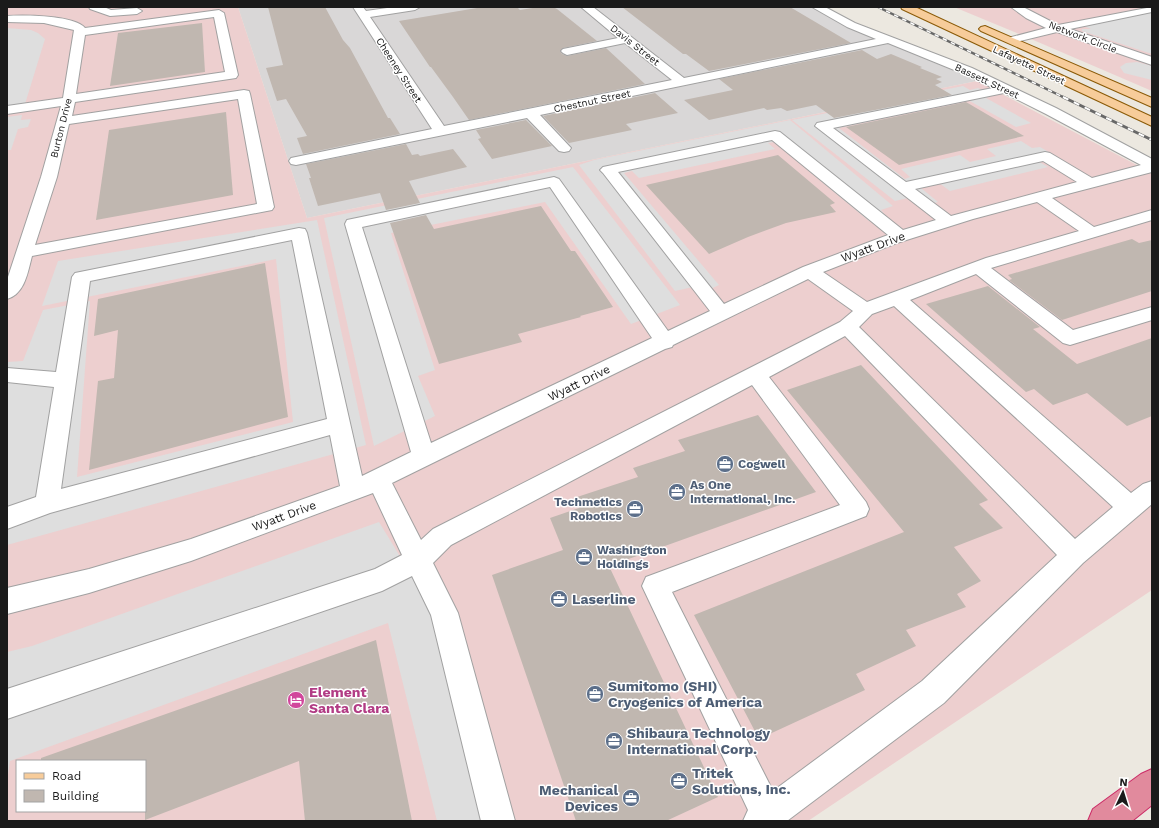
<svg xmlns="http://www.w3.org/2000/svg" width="1159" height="828" font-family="'Work Sans',sans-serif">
	<rect width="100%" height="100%" fill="#ece8e0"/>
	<path fill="#d9d7d7" d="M238 7H816L862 31 977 81 307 218Z"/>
	<g fill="#edcfcf" fill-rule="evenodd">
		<path d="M7 7H238L307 218 977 81 1152 173V590L808 821H7ZM17 761H145V811H17Z"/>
		<path d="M954 7H1152V91L1024 36Z"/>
	</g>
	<g fill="#dedede">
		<path d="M1152 10V54L1082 31V29H1091L1083 26Z"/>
		<path d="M7 28 31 30 38 33 45 39 25 104 7 114Z"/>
		<path d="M1137 62 1152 66V80L1124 73 1120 67 1126 63Z"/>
		<path d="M963 86 970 90 978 88 994 95 986 98 1031 123 1016 127 968 100 839 128 905 179 910 177 901 169 960 155 970 162 996 156 987 149 1021 141 1032 148 1040 147 1075 167 1059 171 1040 159 1036 160 1048 167 950 191 939 183 921 188 938 202 919 207 908 198 895 201 792 120Z"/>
		<path d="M22 115 21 120 31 119 28 127 18 129 11 150H7V117Z"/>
		<path d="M790 120 893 206 881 210 886 216 869 221 774 142 768 143 775 149 639 178 632 171 624 173 719 285 700 294 693 287 675 291 579 165 594 160Z"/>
		<path d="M573 167 680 305 631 324 545 202 391 233 435 370 418 376 435 416 374 446 324 218Z"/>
		<path d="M317 220 366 445 7 545V362L23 361 43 310 90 301 77 477 293 422 276 259 42 306 58 261Z"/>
		<path d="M379 522 437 617 496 821H437L388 623 10 761 7 781V652L32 646Z"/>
	</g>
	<g fill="#c0b7b0">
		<path d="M268 7H325L343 40 350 48 388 118H390L400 134 303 154 297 138 307 136 286 99 277 101 266 68 283 65Z"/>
		<path d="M483 7H517L520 10 539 7H553L557 9 597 41 563 48 560 51 562 54 567 56 606 48 645 84 469 120 453 97 431 67H430L399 21Z"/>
		<path d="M622 7H790L851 43 709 71 686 54H683Z"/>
		<path d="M202 23 205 72 110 86 118 33Z"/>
		<path d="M862 50 877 59 891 54 922 67 920 68 942 77 936 79 942 82 935 85 952 95 834 118 816 105 787 111 781 108 767 110 764 108 709 120 684 100 733 90 719 79Z"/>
		<path d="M655 93 678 113 626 124 632 130 569 143 543 116Z"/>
		<path d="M966 102 1024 136 899 165 846 127Z"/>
		<path d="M226 112 233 195 96 220 109 130Z"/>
		<path d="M526 120 552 146 492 159 478 139 481 138 476 130Z"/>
		<path d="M406 144 412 155 418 154 420 156 453 149 467 167 409 181 420 203 386 210 380 193 318 206 309 178H311L306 164Z"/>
		<path d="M778 155 835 203 830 205 836 212 786 223 748 237 709 254 646 185Z"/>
		<path d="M541 206 571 251H575L613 307 580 316 581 317 518 334 522 342 439 364 390 223 426 215 434 229Z"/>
		<path d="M1132 239 1139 243 1152 240V291L1062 320 1009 280 1012 279 1008 275Z"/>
		<path d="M265 263 288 417 89 470 98 381 114 378 118 330 94 336 98 299Z"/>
		<path d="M988 286 1040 327 1033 329 1077 364 1152 338V416L1127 426 1087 393 1053 405 1034 389 1026 392 926 304Z"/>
		<path d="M861 365 988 500 979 504 1003 528 954 547 981 581 957 594 966 607 906 630 916 646 856 674 865 690 759 739 694 615 904 532 787 390Z"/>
		<path d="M758 415 816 492 609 566 718 797 666 821H576L492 575 563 550 550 518 579 508 574 498 638 477 633 468 685 451 678 440Z"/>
		<path d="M376 640 412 821H305L299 761 145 820V761H41V758Z"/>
	</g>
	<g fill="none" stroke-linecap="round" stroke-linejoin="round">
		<defs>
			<g id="minor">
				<path d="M89 7H104L111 10 137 8 142 11 137 14 110 16 90 9Z"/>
				<path d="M353 7H363L366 11 394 7H420L415 10 370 17 444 126 672 80 625 43 567 55 563 53 561 51 563 49 618 38 581 7H593L684 78 876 39 847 27 812 7H825L855 23 972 68 1056 108 1152 159V172L1052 198 1094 227 1152 210V220L991 268 1073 330 1152 307V320L1070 345 1063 343 976 274 910 300 1131 493 1143 484 1152 481V504L1083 563 944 703 787 821H743L748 810 642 586 646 577 840 505 752 385 451 545 433 563 458 613 515 821H481L431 615 412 576 382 591 7 719V689L375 569 402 555 373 493 191 561 89 593 7 614V588L89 569 191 539 340 486 330 435 50 513 7 529V507L36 497 54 387 7 382V368L56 372 72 277 75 273 299 228 305 229 307 233 362 476 411 452 345 224 347 220 554 177 559 179 668 331 710 311 603 173 600 170 603 167 775 131 780 132 903 230 936 220 815 126 817 123 822 122 993 88 964 74 888 43 540 115 571 148 569 151 564 152 559 151 527 118 296 165 291 164 289 161 291 158 432 129ZM1004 93 1046 114 1141 165 1092 178 1050 153 1045 152 906 182 833 128ZM772 140 888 235 803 267 724 304 618 172ZM1043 161 1077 182 951 216 915 189ZM550 187 652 338 431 443 362 227ZM1037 202 1079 231 986 258 867 302 823 272 897 243 973 219ZM292 240 327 419 61 489 90 281ZM808 279 853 311 840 322 433 529 421 540 392 483 665 349 672 347 673 345ZM894 306 1113 507 1075 539 859 327 872 314ZM845 336 1057 555 922 681 773 791 672 592 866 516 869 509 866 502 769 377Z"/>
				<path d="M1011 7H1023L1058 25 1152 7V12L1070 29 1152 57V65L1057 32 1012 43 1008 42 1006 40 1008 38 1046 28 1026 18Z"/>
				<path d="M219 10 224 13 238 75 236 78 75 102 72 116 244 90 249 91 250 94 274 207 272 210 32 256C28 271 25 294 7 299V280L41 177 61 106 7 114V106L63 98 74 30 44 23 7 22V16C23 15 74 15 85 28ZM214 17 225 72 76 94 85 35ZM238 99 257 204 35 245 57 177 69 124Z"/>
			</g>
			<g id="major">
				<path d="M901 7H915L1152 117V126L902 9Z"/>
				<path d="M985 26 1152 98V107L981 31 979 29 981 27Z"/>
			</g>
			<path id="highway" d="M1152 769V805L1132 821H1088L1093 809 1141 774Z"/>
		</defs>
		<use href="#minor" stroke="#a1a1a1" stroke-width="2"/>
		<use href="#major" stroke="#8a5a07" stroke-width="2"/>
		<use href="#highway" stroke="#cc2b67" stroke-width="2"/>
		<use href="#minor" fill="#fff" fill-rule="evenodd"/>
		<use href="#major" fill="#f7cc9a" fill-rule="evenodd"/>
		<use href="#highway" fill="#e18a9d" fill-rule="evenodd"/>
		<defs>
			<path id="rail-far1" d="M878 7 1065 98"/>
			<path id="rail" d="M1063 97 1152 140"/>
		</defs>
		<use href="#rail-far1" stroke="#686868" stroke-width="2.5"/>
		<use href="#rail" stroke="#686868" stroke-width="3"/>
		<use href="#rail-far1" stroke="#fff" stroke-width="1.5" stroke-dasharray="4.5" stroke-linecap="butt"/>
		<use href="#rail" stroke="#fff" stroke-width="2" stroke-dasharray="6" stroke-linecap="butt"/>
	</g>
	<defs>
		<symbol id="office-disc" viewBox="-11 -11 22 22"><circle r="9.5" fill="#5c6f8a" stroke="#fff"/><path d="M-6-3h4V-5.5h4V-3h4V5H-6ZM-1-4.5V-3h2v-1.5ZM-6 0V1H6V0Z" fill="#fff"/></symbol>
		<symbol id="hotel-disc" viewBox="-11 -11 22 22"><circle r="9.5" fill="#d1479c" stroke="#fff"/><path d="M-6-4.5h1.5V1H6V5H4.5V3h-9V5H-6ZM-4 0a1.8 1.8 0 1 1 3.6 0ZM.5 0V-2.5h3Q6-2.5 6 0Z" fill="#fff"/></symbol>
	</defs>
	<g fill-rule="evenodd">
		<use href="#office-disc" x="715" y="454" width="20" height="20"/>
		<use href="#office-disc" x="667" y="482" width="20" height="20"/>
		<use href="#office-disc" x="625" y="499" width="20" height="20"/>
		<use href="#office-disc" x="574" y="547" width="20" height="20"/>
		<use href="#office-disc" x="549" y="589" width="20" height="20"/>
		<use href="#office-disc" x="585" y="684" width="20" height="20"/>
		<use href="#hotel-disc" x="286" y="690" width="20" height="20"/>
		<use href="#office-disc" x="604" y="731" width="20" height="20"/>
		<use href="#office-disc" x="669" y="771" width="20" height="20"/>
		<use href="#office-disc" x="621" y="788" width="20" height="20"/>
	</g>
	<g text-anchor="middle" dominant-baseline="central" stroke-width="3" stroke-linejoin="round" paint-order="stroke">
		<g font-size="10" fill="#1a1a1a" stroke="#fff">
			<text transform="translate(1083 37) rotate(21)">Network Circle</text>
			<text transform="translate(635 45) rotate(38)">Davis Street</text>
			<text transform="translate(1029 65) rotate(25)">Lafayette Street</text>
			<text transform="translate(399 70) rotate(57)">Cheeney Street</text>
			<text transform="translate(987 81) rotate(25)">Bassett Street</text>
			<text transform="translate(592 101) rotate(-12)">Chestnut Street</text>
			<text transform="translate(61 128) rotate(-76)">Burton Drive</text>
		</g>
		<g font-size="12" fill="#1a1a1a" stroke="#fff">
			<text transform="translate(873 247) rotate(-20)">Wyatt Drive</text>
			<text transform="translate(579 383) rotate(-26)">Wyatt Drive</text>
			<text transform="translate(284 516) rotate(-20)">Wyatt Drive</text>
		</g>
		<g font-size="12" font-weight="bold" fill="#4e5e75" stroke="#fff" text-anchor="start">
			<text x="738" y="464">Cogwell</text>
			<text x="690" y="485">As One<tspan x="690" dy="14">International, Inc.</tspan></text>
			<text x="622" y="502" text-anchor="end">Techmetics<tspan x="622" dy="14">Robotics</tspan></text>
			<text x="597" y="550">Washington<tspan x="597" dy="14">Holdings</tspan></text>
		</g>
		<g font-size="14" font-weight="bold" fill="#4e5e75" stroke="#fff" text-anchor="start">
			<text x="572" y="599">Laserline</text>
			<text x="608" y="686">Sumitomo (SHI)<tspan x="608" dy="16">Cryogenics of America</tspan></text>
			<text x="627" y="733">Shibaura Technology<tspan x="627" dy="16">International Corp.</tspan></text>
			<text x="692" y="773">Tritek<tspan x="692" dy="16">Solutions, Inc.</tspan></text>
			<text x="618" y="790" text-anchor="end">Mechanical<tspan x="618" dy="16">Devices</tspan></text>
		</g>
		<g font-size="14" font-weight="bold" fill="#b23c85" stroke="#fff" text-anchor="start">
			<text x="309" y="692">Element<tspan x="309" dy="16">Santa Clara</tspan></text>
		</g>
	</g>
	<rect width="1159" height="828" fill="none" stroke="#1a1a1a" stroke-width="16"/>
	<rect x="16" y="760" width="130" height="52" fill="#ffffff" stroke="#a3a3a3"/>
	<rect x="24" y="773" width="20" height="6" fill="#f7cc9a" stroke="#a3a3a3"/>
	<text x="52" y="780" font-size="12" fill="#1a1a1a">Road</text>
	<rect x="24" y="790" width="20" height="12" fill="#c0b7b0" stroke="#a3a3a3"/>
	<text x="52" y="800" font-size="12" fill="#1a1a1a">Building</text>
	<g transform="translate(1123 792) rotate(4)" stroke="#ffffff" stroke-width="3" paint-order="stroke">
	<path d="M0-3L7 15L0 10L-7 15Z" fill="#1a1a1a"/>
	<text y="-6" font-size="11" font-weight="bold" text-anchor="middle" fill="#1a1a1a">N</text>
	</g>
</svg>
